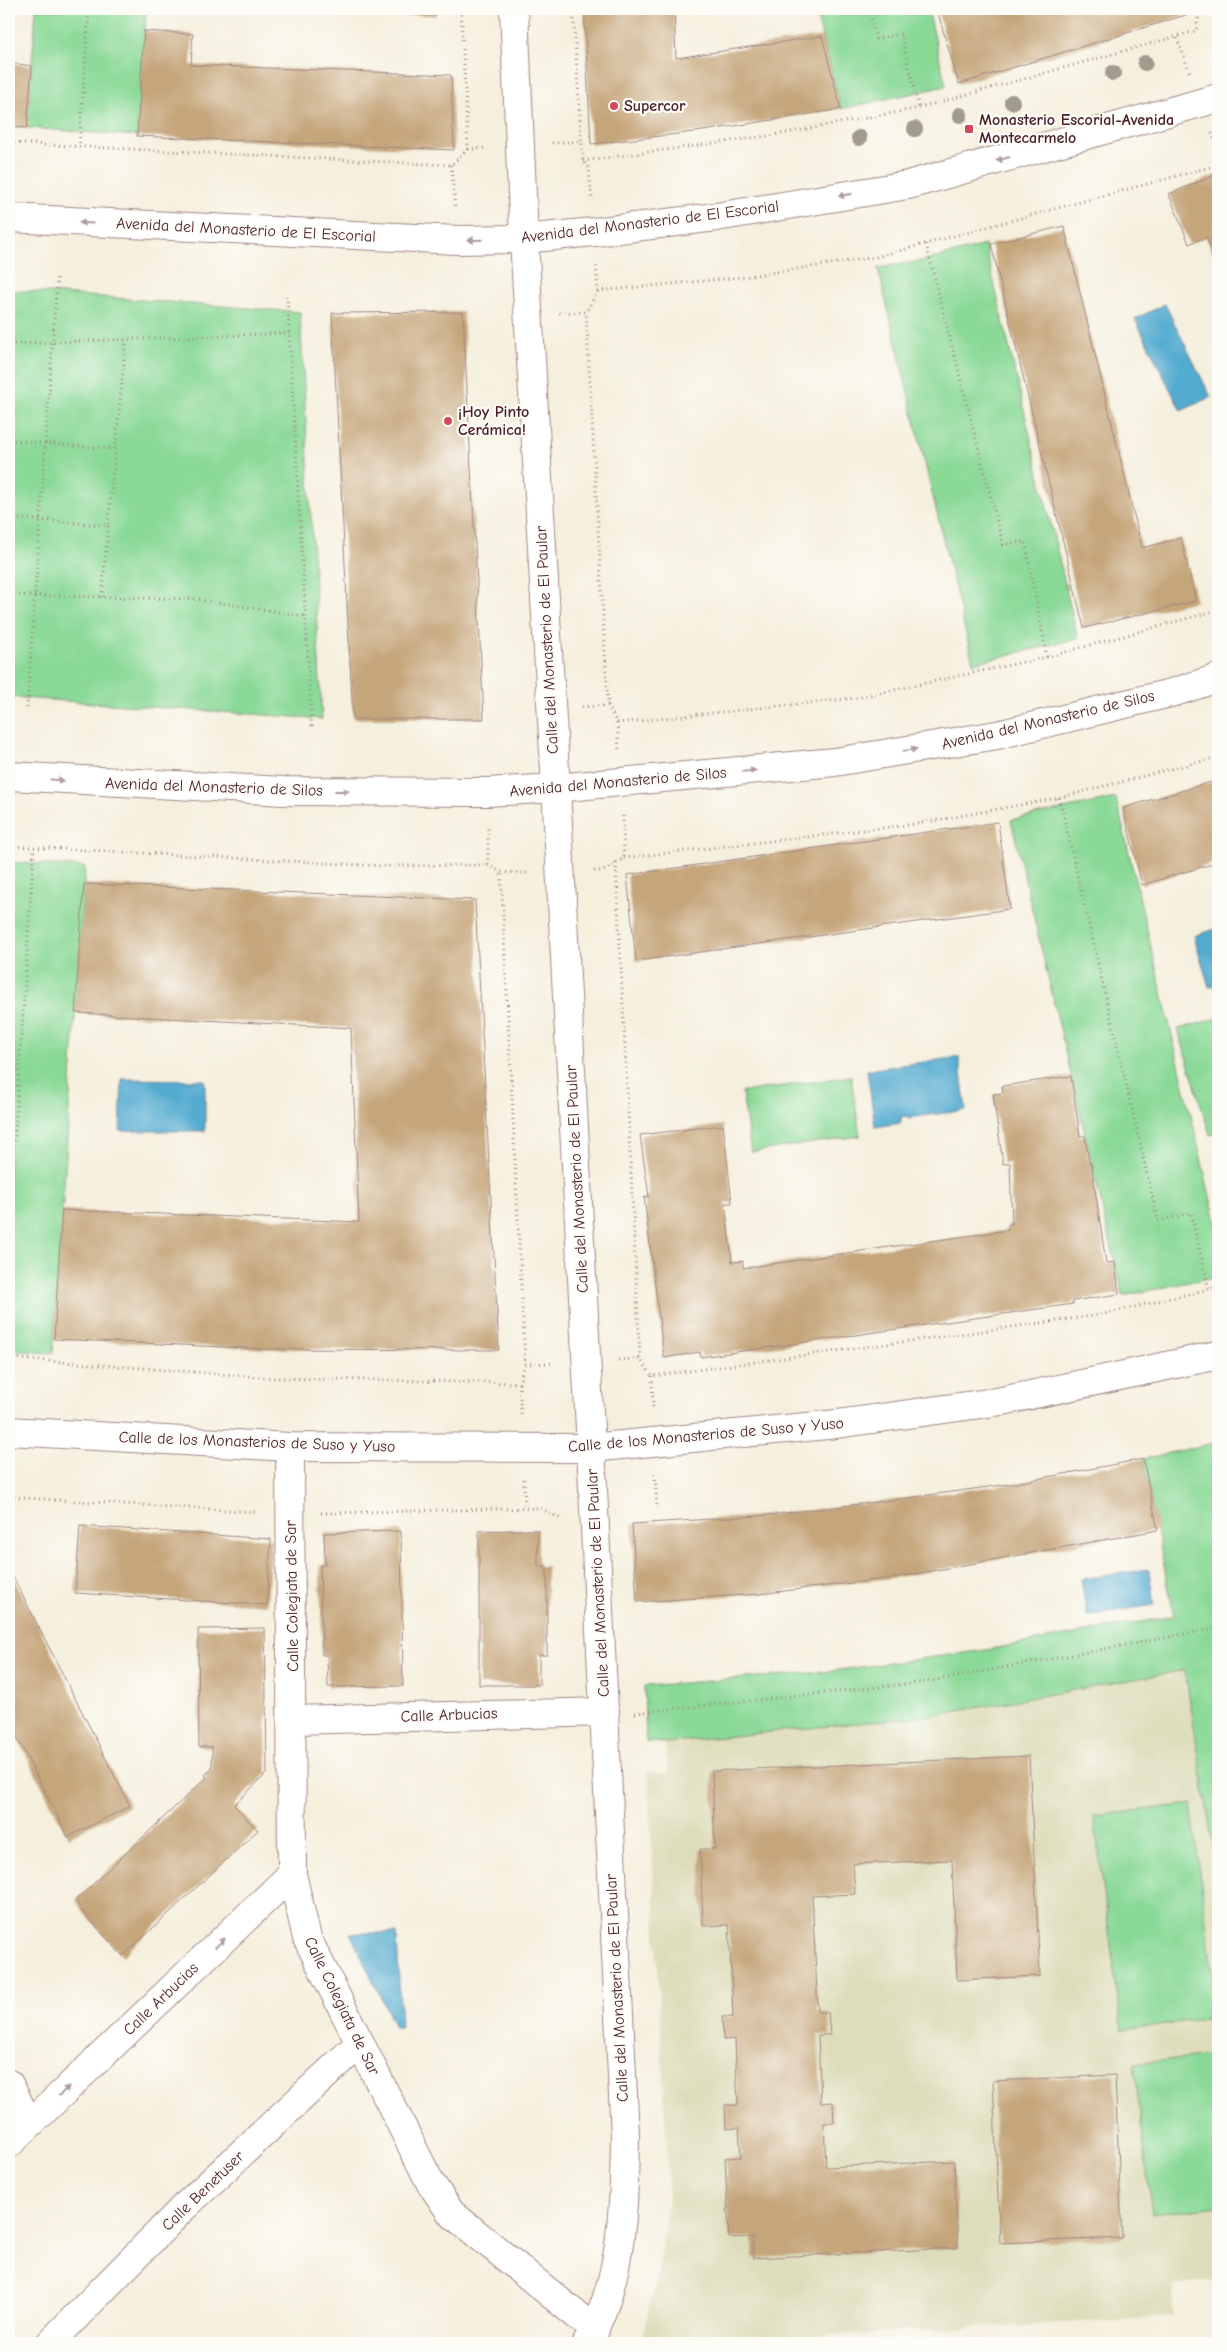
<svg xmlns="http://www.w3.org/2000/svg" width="1227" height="2352" font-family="'Comic Neue',sans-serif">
	<rect width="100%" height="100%" fill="#fdfcf7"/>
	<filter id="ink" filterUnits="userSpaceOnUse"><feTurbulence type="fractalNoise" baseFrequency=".02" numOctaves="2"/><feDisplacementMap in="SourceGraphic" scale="10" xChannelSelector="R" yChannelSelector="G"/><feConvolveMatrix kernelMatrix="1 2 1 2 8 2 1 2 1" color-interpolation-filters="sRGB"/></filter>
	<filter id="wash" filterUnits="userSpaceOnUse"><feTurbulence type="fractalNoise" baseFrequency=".0096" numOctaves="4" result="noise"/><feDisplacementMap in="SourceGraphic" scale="20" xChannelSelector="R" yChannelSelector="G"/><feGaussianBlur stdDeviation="1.12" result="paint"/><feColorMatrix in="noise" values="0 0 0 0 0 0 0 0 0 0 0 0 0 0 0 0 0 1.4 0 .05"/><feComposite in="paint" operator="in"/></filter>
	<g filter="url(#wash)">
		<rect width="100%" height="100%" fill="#f5efdd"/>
		<path fill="#deddbb" d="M1185 1670 1218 1877V2280L1173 2286V2317L688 2343H640L657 2279 669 2197 648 1772 668 1774 665 1743 936 1715Z"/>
		<g fill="#8ad997" stroke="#6a7c61">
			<path d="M36 9H146L137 136 27 128Z"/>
			<path d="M815 9H928L946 86 841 109Z"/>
			<path d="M985 245 1078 639 973 663 878 268 931 259Z"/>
			<path d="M9 290 300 312 322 719 9 697Z"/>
			<path d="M1116 798 1218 1230V1276L1123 1296 1011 820Z"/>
			<path d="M9 862 85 867 53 1353 9 1350Z"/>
			<path d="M1218 1018V1133L1210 1135 1178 1029Z"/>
			<path d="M851 1076 860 1136 751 1152 742 1092Z"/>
			<path d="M1218 1442V1877L1185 1670 936 1715 665 1743 646 1742 644 1686 823 1672 986 1650 1174 1616 1143 1459Z"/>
			<path d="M1191 1804 1218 2017 1122 2030 1094 1816Z"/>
			<path d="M1217 2054 1218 2206 1152 2214 1134 2064Z"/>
		</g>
		<g fill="#53abd0" stroke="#4e657e">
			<path d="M1165 304 1211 397 1181 411 1135 319Z"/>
			<path d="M1218 928V984L1209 987 1194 936Z"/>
			<path d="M959 1057 966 1110 909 1118 908 1116 901 1117V1123L875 1127 867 1070Z"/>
			<path d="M122 1079 205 1080V1131H120Z"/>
			<path d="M1149 1569 1154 1605 1087 1616 1081 1579Z"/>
			<path d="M350 1933H397L401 2027H395Z"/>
		</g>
		<g id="blocks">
			<g fill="#c5a57a">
				<path d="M371 9H436V16L371 13Z"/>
				<path d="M584 9H674L676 58 822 36 841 109 703 131 591 144Z"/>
				<path d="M941 9H1187L1189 14 959 84 937 10Z"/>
				<path d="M144 31 193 34 191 65 451 75 454 150 137 136Z"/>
				<path d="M9 53H11V63L32 66 27 128 9 127Z"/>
				<path d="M1218 174V266L1206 237 1189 244 1169 194Z"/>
				<path d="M1064 226 1142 548 1181 538 1196 601 1084 628 991 244Z"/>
				<path d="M463 312 484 719H353L332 313Z"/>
				<path d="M1218 780V862L1142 885 1123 808Z"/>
				<path d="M998 822 1010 909 636 961 627 875Z"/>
				<path d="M84 884 475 900 499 1350 265 1349 54 1339 62 1210 359 1222 351 1028 75 1013Z"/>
				<path d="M1071 1076 1080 1136H1085L1089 1162H1091L1106 1263 1115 1262 1119 1294 1073 1301V1304L701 1357 700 1352 664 1358 644 1197 649 1196 640 1135 723 1125 732 1203H725L732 1262 743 1261V1268L1008 1230V1224H1012L1010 1163 1003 1164 993 1094 1003 1093 1002 1086Z"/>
				<path d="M1143 1459 1158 1530 893 1578 759 1594 637 1602 632 1524 759 1516 885 1501 1010 1484Z"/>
				<path d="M80 1526 271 1539 267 1605 75 1593Z"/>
				<path d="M515 1530H538V1566H547V1655H539V1685H479V1531Z"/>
				<path d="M401 1531 403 1686 328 1687 327 1655H322L320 1565H325L324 1533Z"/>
				<path d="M9 1569 130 1806 68 1837 9 1722Z"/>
				<path d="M265 1628 267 1773 234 1805 258 1830 123 1956 82 1911 76 1900 207 1777 205 1775 212 1769V1747H199L198 1629Z"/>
				<path d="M1029 1756 1040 1976 957 1980 952 1860 853 1864 855 1894 812 1896 818 2012H828L830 2035H818L821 2103 833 2102 834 2123H824L826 2167 954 2161 958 2248 753 2258V2237L729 2238 725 2158 741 2157 739 2128 726 2129 725 2105H738L735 2039 723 2040 722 2017H733L729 1925 703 1926 700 1849H715L712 1771Z"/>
				<path d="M1115 2075 1122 2238 1000 2243 993 2081Z"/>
			</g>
		</g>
	</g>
	<g filter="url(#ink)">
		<use href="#blocks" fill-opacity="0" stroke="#a08784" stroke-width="1"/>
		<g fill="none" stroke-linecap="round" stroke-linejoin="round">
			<defs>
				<g id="minor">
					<path d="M514 9 524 239 556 788 591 1448 625 2136C624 2206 623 2281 587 2343"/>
					<path d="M9 218 457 240 524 239 594 232 716 217 908 185 1218 98"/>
					<path d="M9 776 283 791 487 792 556 788 835 762 997 735 1175 692 1218 678"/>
					<path d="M9 1431 290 1447 591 1448 837 1424 1002 1401 1218 1355"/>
					<path d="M290 1447 292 1874 307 1938 430 2182 451 2213 595 2330"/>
					<path d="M293 1720 605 1712"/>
					<path d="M9 2084 29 2124"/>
					<path d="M9 2144 292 1874"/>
					<path d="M50 2343 183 2208 360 2043"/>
				</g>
			</defs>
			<use href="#minor" stroke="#a08784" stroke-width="30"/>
			<g stroke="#a08784" stroke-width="3" stroke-dasharray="1 4" stroke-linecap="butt">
				<path d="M573 9 583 161 589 168 592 200"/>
				<path d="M869 9 876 39 901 34 919 108"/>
				<path d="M1177 38 1190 73"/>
				<path d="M1212 133 1218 151"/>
				<path d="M9 143 451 165 468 149 461 9"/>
				<path d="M552 143 581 141"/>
				<path d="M79 148 89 9"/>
				<path d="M468 149 488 148"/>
				<path d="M583 161 775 135 919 108 1196 31 1200 9"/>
				<path d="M451 165 455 207"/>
				<path d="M926 244 1003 545 1025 541 1047 657"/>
				<path d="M598 291 744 277 876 257 1218 165"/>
				<path d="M287 296 312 730"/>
				<path d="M559 313 586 312 598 291 596 263"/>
				<path d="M9 344 290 333"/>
				<path d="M9 440 115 449"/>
				<path d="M9 518 108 525 126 340"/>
				<path d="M9 595 195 599 305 616"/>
				<path d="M102 597 108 525"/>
				<path d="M608 705 617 723 619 750"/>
				<path d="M582 707 608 705 586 312"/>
				<path d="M27 708 57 278"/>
				<path d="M617 723 856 698 1047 657 1218 610"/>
				<path d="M1058 798 1062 809 1158 1221 1191 1213 1209 1290"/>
				<path d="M9 846 382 866 488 865V825"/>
				<path d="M624 858 916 824 1058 798 1218 757"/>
				<path d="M616 863 640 1359 652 1376 1100 1315 1218 1287"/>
				<path d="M488 865 501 872 527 873"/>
				<path d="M594 871H603L624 858 623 814"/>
				<path d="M9 1221 34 848"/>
				<path d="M9 1358 274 1378 519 1383 525 1364 501 872"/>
				<path d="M618 1360 640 1359"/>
				<path d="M525 1364 555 1363"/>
				<path d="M652 1376 653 1411"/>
				<path d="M519 1383 521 1415"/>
				<path d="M1214 1389 1218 1407"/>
				<path d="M655 1474 657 1509"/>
				<path d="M524 1479 525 1509"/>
				<path d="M9 1497 258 1512"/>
				<path d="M321 1513 540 1508 561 1519"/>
				<path d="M635 1713 926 1682 1218 1628"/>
			</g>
			<use href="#minor" stroke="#fff" stroke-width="28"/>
		</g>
		<g fill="#a19b8d">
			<circle cx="1145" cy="63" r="8"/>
			<circle cx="1113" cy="73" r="8"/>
			<circle cx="1012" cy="102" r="8"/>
			<circle cx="960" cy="115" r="8"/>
			<circle cx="915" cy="129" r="8"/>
			<circle cx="859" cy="138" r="8"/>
		</g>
		<defs><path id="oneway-solid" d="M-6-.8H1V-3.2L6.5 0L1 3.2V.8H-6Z" transform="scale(1.25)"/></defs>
		<g fill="#ae9aa0">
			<use href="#oneway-solid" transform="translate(1003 159) rotate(165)"/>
			<use href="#oneway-solid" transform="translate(845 195) rotate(170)"/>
			<use href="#oneway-solid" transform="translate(86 223) rotate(-177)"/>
			<use href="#oneway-solid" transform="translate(475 240) rotate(179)"/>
			<use href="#oneway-solid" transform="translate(910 750) rotate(-10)"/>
			<use href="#oneway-solid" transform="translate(749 771) rotate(-5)"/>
			<use href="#oneway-solid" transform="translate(57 780) rotate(4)"/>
			<use href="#oneway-solid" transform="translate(342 791)"/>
			<use href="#oneway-solid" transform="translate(220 1943) rotate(-44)"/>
			<use href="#oneway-solid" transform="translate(64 2091) rotate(-44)"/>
		</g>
	</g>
	<g fill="#d1495b" stroke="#fdfcf7" stroke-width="2">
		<circle cx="614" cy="106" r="5"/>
		<rect x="964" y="124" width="10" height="10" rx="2.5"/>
		<circle cx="448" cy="421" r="5"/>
	</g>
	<g text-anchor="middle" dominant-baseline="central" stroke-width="4.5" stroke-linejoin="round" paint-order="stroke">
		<g font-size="16" font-weight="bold" fill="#4a1f2b" stroke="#fdfcf7" text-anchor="start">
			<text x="624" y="106">Supercor</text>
			<text x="979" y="120">Monasterio Escorial-Avenida<tspan x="979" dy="18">Montecarmelo</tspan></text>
			<text x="458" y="412">¡Hoy Pinto<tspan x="458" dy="18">Cerámica!</tspan></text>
		</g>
		<g font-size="16" fill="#4a1f2b" stroke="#fdfcf7">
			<text transform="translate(650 222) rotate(-7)">Avenida del Monasterio de El Escorial</text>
			<text transform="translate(246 230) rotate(3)">Avenida del Monasterio de El Escorial</text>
			<text transform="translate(547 640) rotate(-93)">Calle del Monasterio de El Paular</text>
			<text transform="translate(1048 720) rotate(-13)">Avenida del Monasterio de Silos</text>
			<text transform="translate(618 782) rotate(-5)">Avenida del Monasterio de Silos</text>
			<text transform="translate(214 787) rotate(2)">Avenida del Monasterio de Silos</text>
			<text transform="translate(577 1179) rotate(-93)">Calle del Monasterio de El Paular</text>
			<text transform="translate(706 1435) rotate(-5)">Calle de los Monasterios de Suso y Yuso</text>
			<text transform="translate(257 1442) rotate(2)">Calle de los Monasterios de Suso y Yuso</text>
			<text transform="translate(598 1583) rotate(-93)">Calle del Monasterio de El Paular</text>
			<text transform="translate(292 1596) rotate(-91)">Calle Colegiata de Sar</text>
			<text transform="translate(449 1715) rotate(-2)">Calle Arbucias</text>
			<text transform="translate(617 1988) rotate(-93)">Calle del Monasterio de El Paular</text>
			<text transform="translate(161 1999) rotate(-44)">Calle Arbucias</text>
			<text transform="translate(342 2006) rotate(64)">Calle Colegiata de Sar</text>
			<text transform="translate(203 2191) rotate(-44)">Calle Benetuser</text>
		</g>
	</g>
	<rect width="1227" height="2352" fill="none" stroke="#fdfcf7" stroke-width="30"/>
</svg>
